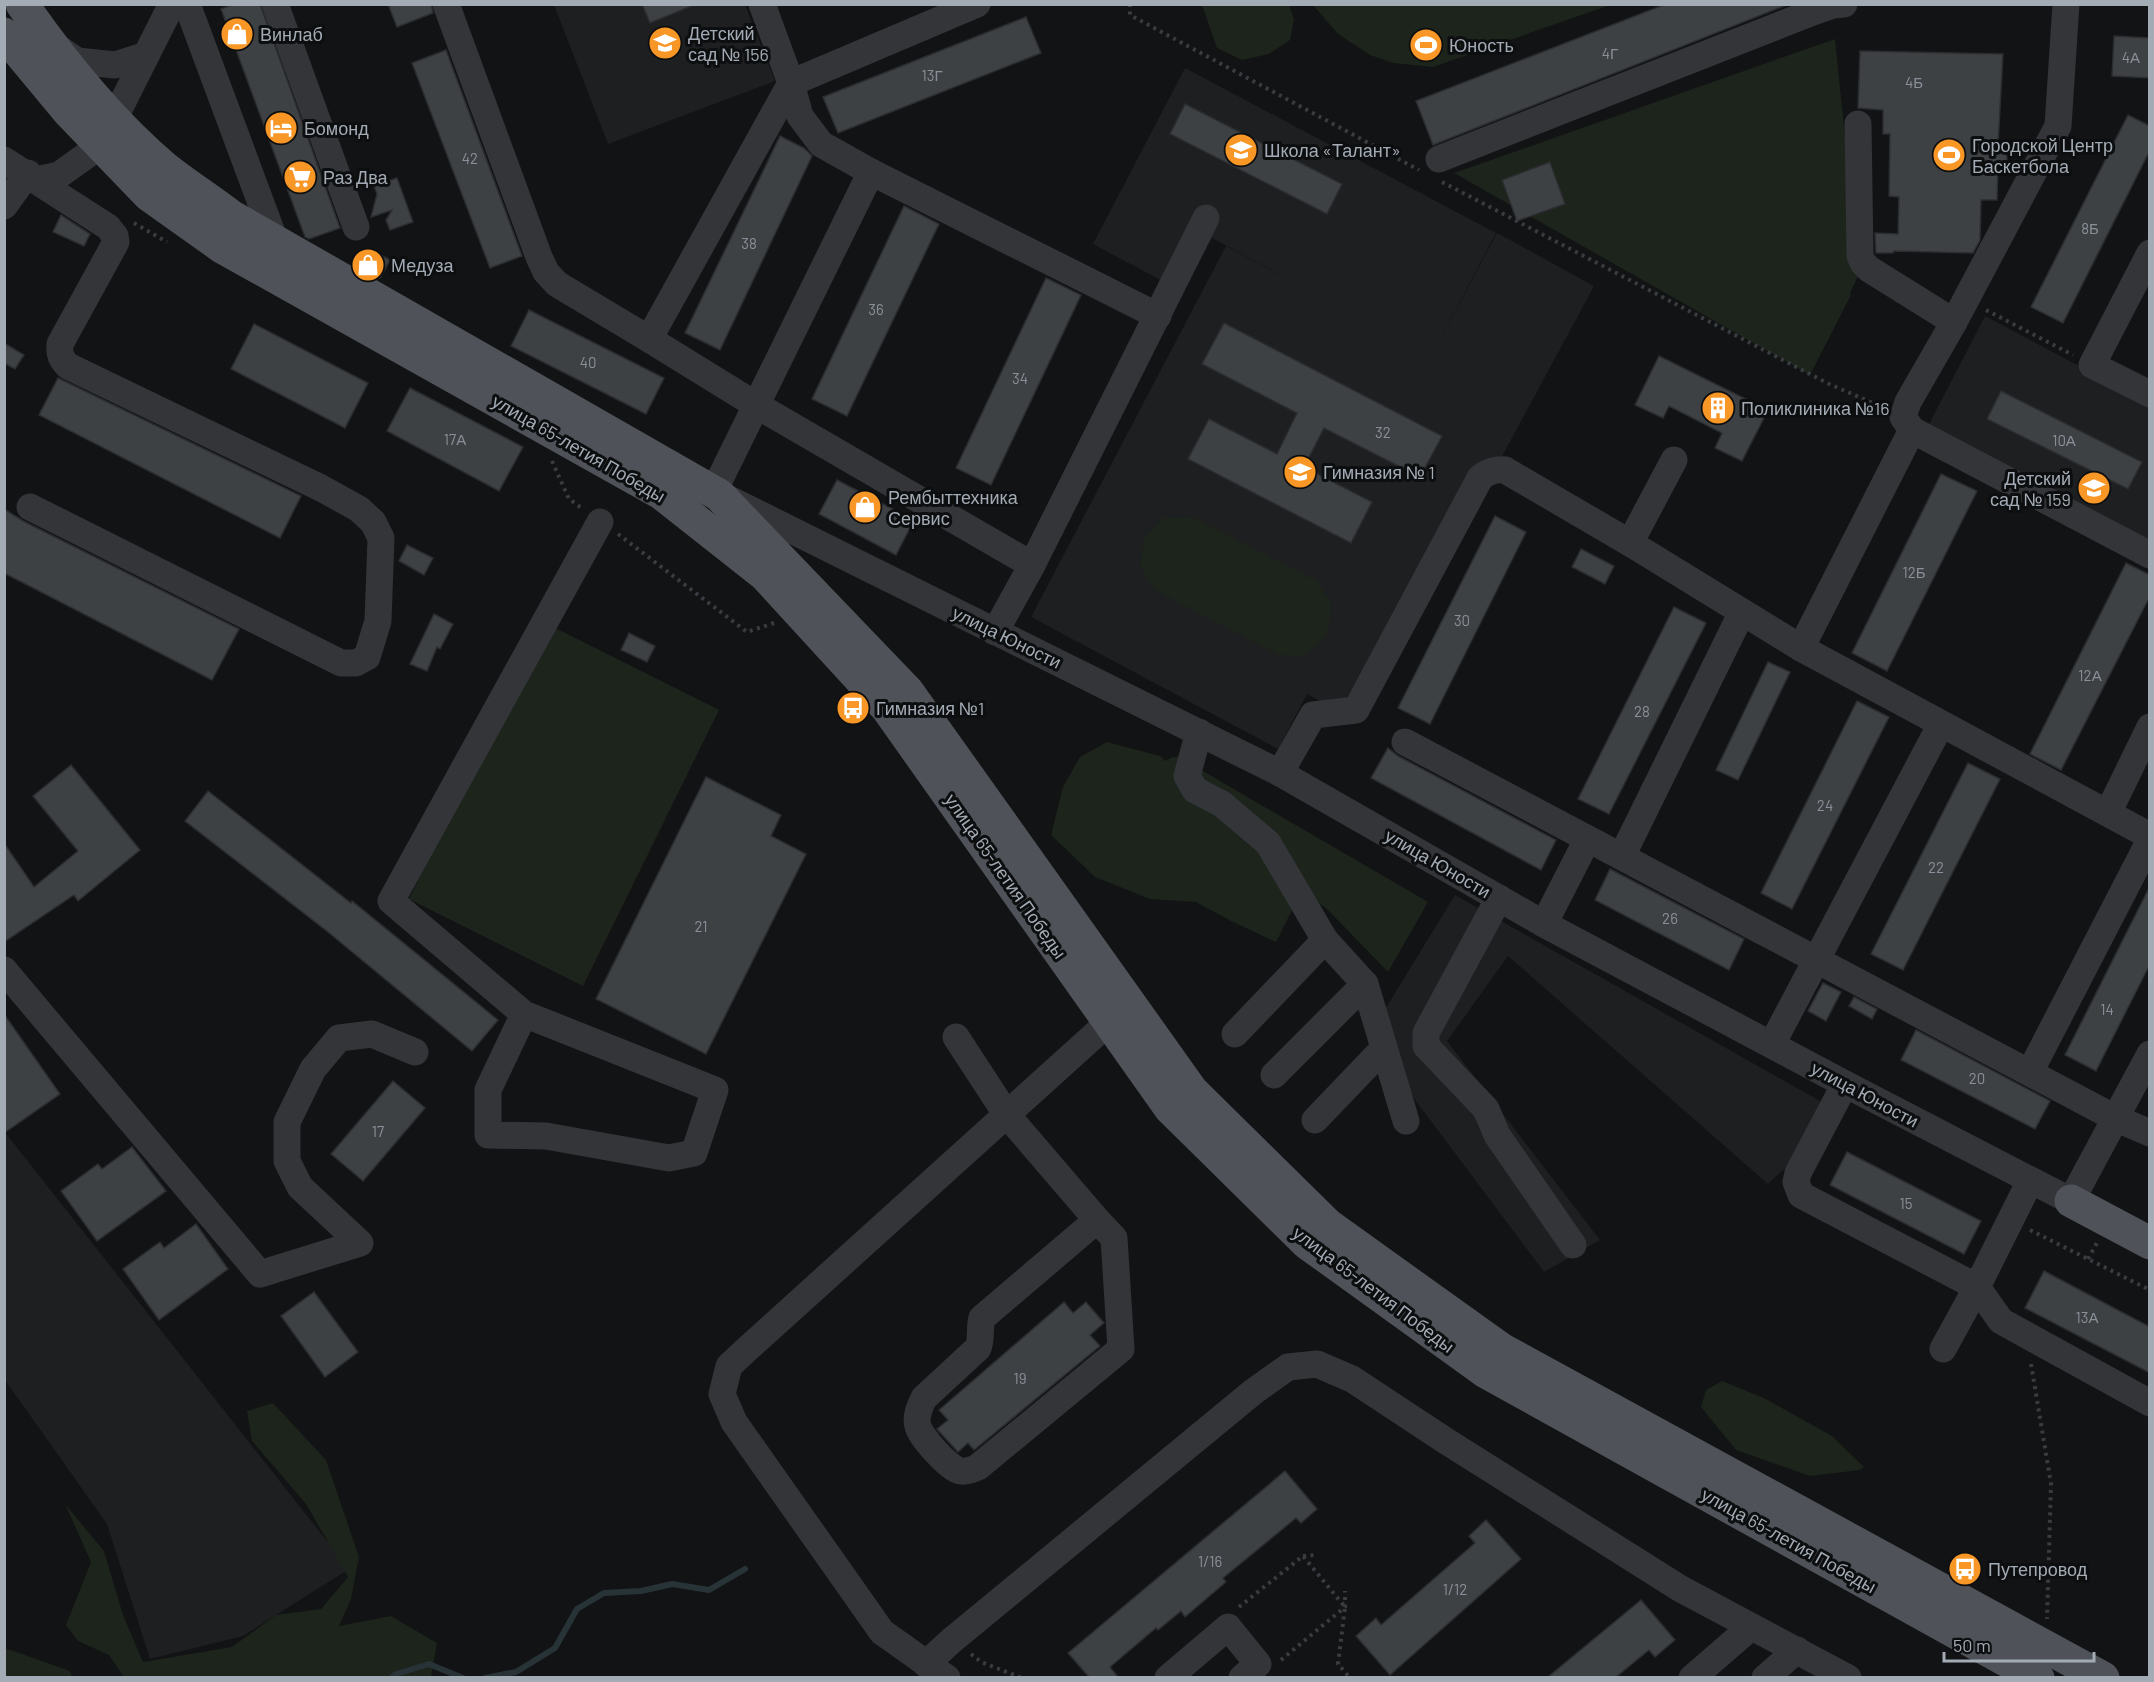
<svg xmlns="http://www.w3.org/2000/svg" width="2154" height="1682" font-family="Barlow,sans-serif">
	<rect width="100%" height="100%" fill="#121314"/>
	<g fill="#1e1f21">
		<path d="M554 5H745L775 81 608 144Z"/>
		<path d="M1185 68 1496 233 1432 355 1497 233 1594 286 1431 588 1341 712 1307 694 1278 749 1031 617 1226 246 1381 328 1212 238 1183 292 1093 244Z"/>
		<path d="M1985 316 2149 403V547L1926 430Z"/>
		<path d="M1455 895 1843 1114 1768 1184 1508 956 1447 1041 1600 1240 1544 1272 1368 1037Z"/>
		<path d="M4 1131 349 1569 243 1636 150 1659 107 1524 5 1380Z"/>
	</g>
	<g fill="#1c241c">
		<path d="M1202 5H1289L1294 20 1290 40 1269 54 1242 60 1217 48Z"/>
		<path d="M1313 5H1610L1433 67 1393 63 1370 55 1338 34Z"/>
		<path d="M1835 39 1859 274 1850 293 1851 295 1810 375 1454 173Z"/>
		<path d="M1193 517 1317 581 1332 605 1327 635 1305 656 1278 655 1155 590 1140 566 1144 538 1163 518Z"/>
		<path d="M545 623 719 710 583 986 409 899Z"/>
		<path d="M1107 742 1160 756 1165 761 1173 757H1179L1428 902 1388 972 1326 908 1301 892 1276 942 1229 920 1196 902 1150 899 1095 877 1051 835 1063 787 1080 757Z"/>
		<path d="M1722 1381 1764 1398 1832 1436 1864 1467 1860 1470 1810 1476 1736 1450 1701 1407 1706 1390Z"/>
		<path d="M273 1403 326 1460 359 1557 351 1599 339 1626 391 1616 437 1643 431 1677H124L109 1655 78 1641 66 1625 91 1562 65 1504 104 1551 123 1615 143 1662 232 1647 276 1615 321 1609 348 1577 306 1504 252 1441 247 1411Z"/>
		<path d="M5 1648 70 1671 72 1677H5Z"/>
	</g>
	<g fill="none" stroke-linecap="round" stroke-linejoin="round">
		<g stroke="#283338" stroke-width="6">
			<path d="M391 1678 396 1674 429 1664 463 1678"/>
			<path d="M485 1678 516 1672 555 1648 577 1609 604 1593 641 1591 672 1584 709 1590 745 1569"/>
		</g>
	</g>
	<g fill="#3e4144" stroke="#2c2d30" stroke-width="1.5">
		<path d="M234 4H260L340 228 309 239 305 237 221 9Z"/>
		<path d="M388 4H431L433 13 397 27Z"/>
		<path d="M642 4H693L694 5 650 23Z"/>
		<path d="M1666 4H1789L1433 145 1416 101Z"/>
		<path d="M1026 17 1041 53 838 133 823 97Z"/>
		<path d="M2114 36 2150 38V78L2112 76Z"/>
		<path d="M446 50 522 256 490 268 412 63Z"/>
		<path d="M1860 51 2003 54 1998 145H2007V165H1998L1997 200H1981L1980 240 1973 253 1894 251 1893 253H1876L1875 233 1898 234 1899 197 1889 196 1890 134H1883V110L1858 108Z"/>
		<path d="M1185 104 1342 184 1327 214 1170 134Z"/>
		<path d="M2128 115 2150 126V150L2063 323 2031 307Z"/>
		<path d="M780 136 804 148 812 156 720 350 685 333Z"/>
		<path d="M1550 162 1565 204 1517 221 1502 180Z"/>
		<path d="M397 178 413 222 390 230 386 220 392 210 371 217 377 194 374 186Z"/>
		<path d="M904 206 939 224 847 416 812 399Z"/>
		<path d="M61 215 90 234 84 246 53 232Z"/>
		<path d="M370 249 390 260 380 278 360 267Z"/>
		<path d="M1046 278 1081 295 991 485 956 468Z"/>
		<path d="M529 310 664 378 646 414 511 346Z"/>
		<path d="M1224 323 1442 436 1420 477 1324 428 1304 467 1372 502 1351 543 1188 459 1209 419 1277 454 1297 413 1202 364Z"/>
		<path d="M254 324 368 383 345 428 231 369Z"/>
		<path d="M4 343 24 355 15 369 4 363Z"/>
		<path d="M1659 356 1768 410 1742 461 1715 448 1722 433 1669 406 1663 418 1635 405Z"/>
		<path d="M58 378 301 496 280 538 39 415Z"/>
		<path d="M410 388 523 447 499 491 387 431Z"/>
		<path d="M2001 391 2142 462 2128 489 1987 419Z"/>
		<path d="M1941 474 1977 491 1887 671 1852 653Z"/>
		<path d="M837 480 914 520 896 555 819 514Z"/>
		<path d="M4 509 23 521 239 629 212 680 4 573Z"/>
		<path d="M1495 516 1526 532 1430 724 1398 708Z"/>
		<path d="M407 545 433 558 424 575 399 561Z"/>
		<path d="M1581 549 1614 566 1605 584 1572 567Z"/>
		<path d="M2126 563 2150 575V596L2061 770 2030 754Z"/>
		<path d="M1674 607 1706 623 1609 814 1578 799Z"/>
		<path d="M434 614 453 624 440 649 437 647 427 671 410 664Z"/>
		<path d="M629 633 655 646 647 662 621 650Z"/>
		<path d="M1768 662 1790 672 1738 780 1716 770Z"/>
		<path d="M1857 701 1889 717 1792 909 1761 893Z"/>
		<path d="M1388 748 1398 756 1556 840 1541 870 1371 778Z"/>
		<path d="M1968 763 2000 779 1903 970 1871 954Z"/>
		<path d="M71 765 140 850 78 901 74 895 4 942V843L34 887 78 851 33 796Z"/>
		<path d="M706 777 781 815 771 836 806 854 706 1054 596 999Z"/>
		<path d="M208 791 351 903 352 901 498 1020 472 1051 328 932 185 821Z"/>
		<path d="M1610 869 1744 939 1729 970 1595 900Z"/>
		<path d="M2150 886V964L2096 1071 2065 1055Z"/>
		<path d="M1823 983 1841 992 1826 1021 1808 1011Z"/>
		<path d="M1854 997 1877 1009 1872 1019 1849 1006Z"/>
		<path d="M4 1014 60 1094 4 1133Z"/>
		<path d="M1916 1030 2050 1101 2035 1129 1901 1060Z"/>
		<path d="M393 1081 425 1108 363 1181 331 1154Z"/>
		<path d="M132 1147 166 1191 97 1241 61 1191 98 1164 102 1169Z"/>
		<path d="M1847 1152 1981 1221 1964 1254 1830 1185Z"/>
		<path d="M196 1224 228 1269 159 1320 123 1269 160 1242 164 1248Z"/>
		<path d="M2044 1271 2150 1327V1373L2025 1308Z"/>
		<path d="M314 1292 358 1352 325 1377 281 1316Z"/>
		<path d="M1064 1302 1073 1313 1086 1302 1104 1323 1090 1335 1100 1346 974 1450 968 1443 958 1452 937 1429 948 1420 939 1410Z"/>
		<path d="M1285 1471 1317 1509 1301 1523 1296 1518 1223 1578 1226 1582 1185 1617 1181 1611 1158 1630 1156 1628 1110 1667 1118 1677H1089L1068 1653Z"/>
		<path d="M1486 1520 1521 1559 1390 1675 1356 1636 1376 1618 1381 1625 1475 1543 1469 1536Z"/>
		<path d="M1641 1600 1675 1640 1655 1657 1649 1650 1616 1677H1548Z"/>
	</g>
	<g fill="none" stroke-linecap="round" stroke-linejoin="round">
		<g stroke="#393c40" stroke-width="4" stroke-dasharray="3 4.5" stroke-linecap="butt">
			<path d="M1130 4V15L1419 170"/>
			<path d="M1442 182 1827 383 1884 408"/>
			<path d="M134 223 167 242"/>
			<path d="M1986 310 2073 355"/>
			<path d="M552 461 569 499 583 509"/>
			<path d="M618 534 747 632 774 623"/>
			<path d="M2030 1230 2150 1290"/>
			<path d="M2088 1259 2098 1241"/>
			<path d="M2031 1364 2051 1484 2047 1619"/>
			<path d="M1303 1556 1315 1555"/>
			<path d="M1239 1607 1303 1556 1345 1607 1338 1664 1350 1678"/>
			<path d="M971 1654 981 1662 1022 1678"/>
			<path d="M1281 1660 1345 1607V1591"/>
		</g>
		<g stroke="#333539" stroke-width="27">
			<path d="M187 4 275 241"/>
			<path d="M275 4 356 227"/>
			<path d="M446 4 539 257 546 272 557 284 649 339 791 83 800 116 821 144 871 172 714 491"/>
			<path d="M762 4 791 83 977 4"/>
			<path d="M2066 4 2058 126 1954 322 1908 402 1903 417 1912 430 2150 555"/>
			<path d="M55 46 77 61 115 65 146 55"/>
			<path d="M1858 124 1860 256 1863 263 1869 269 1954 322"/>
			<path d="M1439 159 1813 12 1833 5 1844 4"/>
			<path d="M4 160 108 227 115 236 116 242 60 344C59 354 61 359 68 366L321 488 359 509 373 522 381 538 378 621 367 657 356 663H341L30 507"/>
			<path d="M871 172 1158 316"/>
			<path d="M36 180 59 175 101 145 172 4"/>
			<path d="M4 206 28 173"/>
			<path d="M2150 253 2092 365 2150 394"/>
			<path d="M649 339 756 405 1032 565"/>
			<path d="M727 498 1280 773 1544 924 1845 1084 2071 1201 2150 1054"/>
			<path d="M1630 543 1674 460"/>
			<path d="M995 632 1032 565 1206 218"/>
			<path d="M1801 648 1912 430"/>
			<path d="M1199 732 1187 776 1195 790 1222 804 1268 843 1325 940 1235 1034"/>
			<path d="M1405 742C1641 869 1879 991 2115 1118L2150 1133"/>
			<path d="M1280 773 1313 715 1356 710 1480 478C1488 471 1495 469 1505 470L1630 543 1801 648 2150 836"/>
			<path d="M2108 813 2150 727"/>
			<path d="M1622 856 1742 612"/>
			<path d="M1499 898 1426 1033V1046L1486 1109 1497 1135 1573 1245"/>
			<path d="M1544 924 1587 840"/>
			<path d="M4 970 260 1274 360 1243 300 1187 287 1161V1122L313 1069 339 1038 372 1034 415 1052"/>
			<path d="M1365 984 1406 1121"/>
			<path d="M524 1014 715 1090 694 1153 669 1158 546 1136 488 1135V1090L524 1014 391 901 600 522"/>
			<path d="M956 1037 1007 1115 1097 1220 982 1318C979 1328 982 1339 978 1348L924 1398C920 1406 915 1417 918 1426 920 1436 949 1469 960 1471 967 1472 972 1470 978 1467L1121 1349 1114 1238 1097 1220"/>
			<path d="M1772 1044 1941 724"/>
			<path d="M2030 1072 2150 840"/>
			<path d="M1274 1075 1365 984 1325 940"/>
			<path d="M1845 1084 1798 1173 1796 1182 1801 1195 1977 1287 2001 1321 2150 1403"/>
			<path d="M1315 1120 1384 1048"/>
			<path d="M1943 1349 1977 1287 2030 1181"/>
			<path d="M926 1664 951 1641 1253 1392 1288 1367 1317 1364 1352 1379 1446 1441 1681 1589 1848 1678"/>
			<path d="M947 1678 882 1632 734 1422 722 1394 729 1366 745 1351 1109 1022"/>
			<path d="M1168 1678 1228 1627 1258 1664 1242 1678"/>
			<path d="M1692 1678 1751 1627"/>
			<path d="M1765 1678 1797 1650"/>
		</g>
		<g stroke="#4f5258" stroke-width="33">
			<path d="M22 4C61 60 112 123 164 167 185 184 209 199 231 216L719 495 908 692 1192 1091 1328 1225 1501 1349 2103 1678"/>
			<path d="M4 34 68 111 149 195 222 247 661 493 765 575 887 708 1170 1108 1307 1243 1486 1372 2038 1678"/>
			<path d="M2071 1201 2150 1243"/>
		</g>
	</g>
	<defs>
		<symbol id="shop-disc" viewBox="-11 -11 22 22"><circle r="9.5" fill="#f89626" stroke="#0d0e0f"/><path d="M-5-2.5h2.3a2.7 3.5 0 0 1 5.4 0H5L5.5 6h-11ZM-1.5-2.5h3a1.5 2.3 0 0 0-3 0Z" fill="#fff"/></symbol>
		<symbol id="school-disc" viewBox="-11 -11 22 22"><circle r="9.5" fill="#f89626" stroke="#0d0e0f"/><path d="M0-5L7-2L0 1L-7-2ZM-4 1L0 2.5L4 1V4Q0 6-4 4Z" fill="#fff"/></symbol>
		<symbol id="stadium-disc" viewBox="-11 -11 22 22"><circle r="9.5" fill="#f89626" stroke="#0d0e0f"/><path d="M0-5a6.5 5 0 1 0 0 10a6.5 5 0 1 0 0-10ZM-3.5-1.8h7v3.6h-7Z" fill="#fff"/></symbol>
		<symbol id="hotel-disc" viewBox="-11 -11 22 22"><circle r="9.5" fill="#f89626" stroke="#0d0e0f"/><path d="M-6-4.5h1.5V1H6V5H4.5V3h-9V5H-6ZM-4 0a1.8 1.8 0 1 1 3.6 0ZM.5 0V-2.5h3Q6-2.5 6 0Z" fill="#fff"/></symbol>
		<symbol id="supermarket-disc" viewBox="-11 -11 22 22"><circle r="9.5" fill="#f89626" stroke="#0d0e0f"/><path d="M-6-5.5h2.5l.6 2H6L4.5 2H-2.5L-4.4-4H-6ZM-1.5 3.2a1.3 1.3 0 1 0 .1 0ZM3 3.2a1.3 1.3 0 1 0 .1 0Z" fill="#fff"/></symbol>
		<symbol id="building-disc" viewBox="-11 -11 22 22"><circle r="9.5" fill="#f89626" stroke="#0d0e0f"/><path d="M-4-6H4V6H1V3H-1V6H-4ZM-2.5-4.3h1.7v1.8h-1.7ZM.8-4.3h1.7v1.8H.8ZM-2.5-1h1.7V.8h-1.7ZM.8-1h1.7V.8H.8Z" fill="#fff"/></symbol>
		<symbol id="bus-disc" viewBox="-11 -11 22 22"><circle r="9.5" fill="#f89626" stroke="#0d0e0f"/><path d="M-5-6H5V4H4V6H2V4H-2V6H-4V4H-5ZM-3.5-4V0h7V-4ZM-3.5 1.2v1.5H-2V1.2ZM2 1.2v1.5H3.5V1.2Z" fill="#fff"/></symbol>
	</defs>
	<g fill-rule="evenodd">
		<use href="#shop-disc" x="218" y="15" width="38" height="38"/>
		<use href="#school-disc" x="646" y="24" width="38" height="38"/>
		<use href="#stadium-disc" x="1407" y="26" width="38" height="38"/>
		<use href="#hotel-disc" x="262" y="109" width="38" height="38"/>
		<use href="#school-disc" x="1222" y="131" width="38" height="38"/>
		<use href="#stadium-disc" x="1930" y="136" width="38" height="38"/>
		<use href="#supermarket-disc" x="281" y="158" width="38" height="38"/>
		<use href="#shop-disc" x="349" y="246" width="38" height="38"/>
		<use href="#building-disc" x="1699" y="389" width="38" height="38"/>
		<use href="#school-disc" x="1281" y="453" width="38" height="38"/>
		<use href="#school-disc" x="2075" y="469" width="38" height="38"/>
		<use href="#shop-disc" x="846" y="488" width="38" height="38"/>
		<use href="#bus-disc" x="834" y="689" width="38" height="38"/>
		<use href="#bus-disc" x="1946" y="1550" width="38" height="38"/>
	</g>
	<g text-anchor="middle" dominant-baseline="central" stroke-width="6" stroke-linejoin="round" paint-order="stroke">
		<g font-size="15" fill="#8a9099">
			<text x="1610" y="53">4Г</text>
			<text x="2131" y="57">4А</text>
			<text x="932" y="75">13Г</text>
			<text x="1914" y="82">4Б</text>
			<text x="470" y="158">42</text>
			<text x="2090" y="228">8Б</text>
			<text x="749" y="243">38</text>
			<text x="876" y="309">36</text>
			<text x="588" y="362">40</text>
			<text x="1020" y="378">34</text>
			<text x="1383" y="432">32</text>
			<text x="455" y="439">17А</text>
			<text x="2064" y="440">10А</text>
			<text x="1914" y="572">12Б</text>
			<text x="1462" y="620">30</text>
			<text x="2090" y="675">12А</text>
			<text x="1642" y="711">28</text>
			<text x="1825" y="805">24</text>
			<text x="1936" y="867">22</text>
			<text x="1670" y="918">26</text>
			<text x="701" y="926">21</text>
			<text x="2107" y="1009">14</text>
			<text x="1977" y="1078">20</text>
			<text x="378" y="1131">17</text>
			<text x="1906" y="1203">15</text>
			<text x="2087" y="1317">13А</text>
			<text x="1020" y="1378">19</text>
			<text x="1210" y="1561">1/16</text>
			<text x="1455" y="1589">1/12</text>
		</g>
		<g font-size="18" fill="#a3abb5" stroke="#0d0e0f" text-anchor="start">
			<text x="688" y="33">Детский<tspan x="688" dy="21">сад № 156</tspan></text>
			<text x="260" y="34">Винлаб</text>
			<text x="1449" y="45">Юность</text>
			<text x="304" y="128">Бомонд</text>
			<text x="1972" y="145">Городской Центр<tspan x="1972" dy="21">Баскетбола</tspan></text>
			<text x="1264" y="150">Школа «Талант»</text>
			<text x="323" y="177">Раз Два</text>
			<text x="391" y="265">Медуза</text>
			<text x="1741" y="408">Поликлиника №16</text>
			<text x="1323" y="472">Гимназия № 1</text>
			<text x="2071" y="478" text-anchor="end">Детский<tspan x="2071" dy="21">сад № 159</tspan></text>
			<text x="888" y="497">Рембыттехника<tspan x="888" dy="21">Сервис</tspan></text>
			<text x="876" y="708">Гимназия №1</text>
			<text x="1988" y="1569">Путепровод</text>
		</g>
		<g font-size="18" fill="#a3abb5" stroke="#0d0e0f">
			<text transform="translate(579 448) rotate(30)">улица 65-летия Победы</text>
			<text transform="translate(1007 637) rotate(26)">улица Юности</text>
			<text transform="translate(1438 863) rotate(30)">улица Юности</text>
			<text transform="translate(1006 876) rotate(55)">улица 65-летия Победы</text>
			<text transform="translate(1865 1094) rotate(28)">улица Юности</text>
			<text transform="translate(1374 1289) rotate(37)">улица 65-летия Победы</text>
			<text transform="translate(1789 1540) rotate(29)">улица 65-летия Победы</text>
		</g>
	</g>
	<rect width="2154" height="1682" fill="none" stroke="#a3abb5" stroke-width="12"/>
	<path d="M1944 1652v9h150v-9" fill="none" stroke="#a3abb5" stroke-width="3"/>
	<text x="1953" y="1652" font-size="18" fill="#a3abb5" stroke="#0d0e0f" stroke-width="4.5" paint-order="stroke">50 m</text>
</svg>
